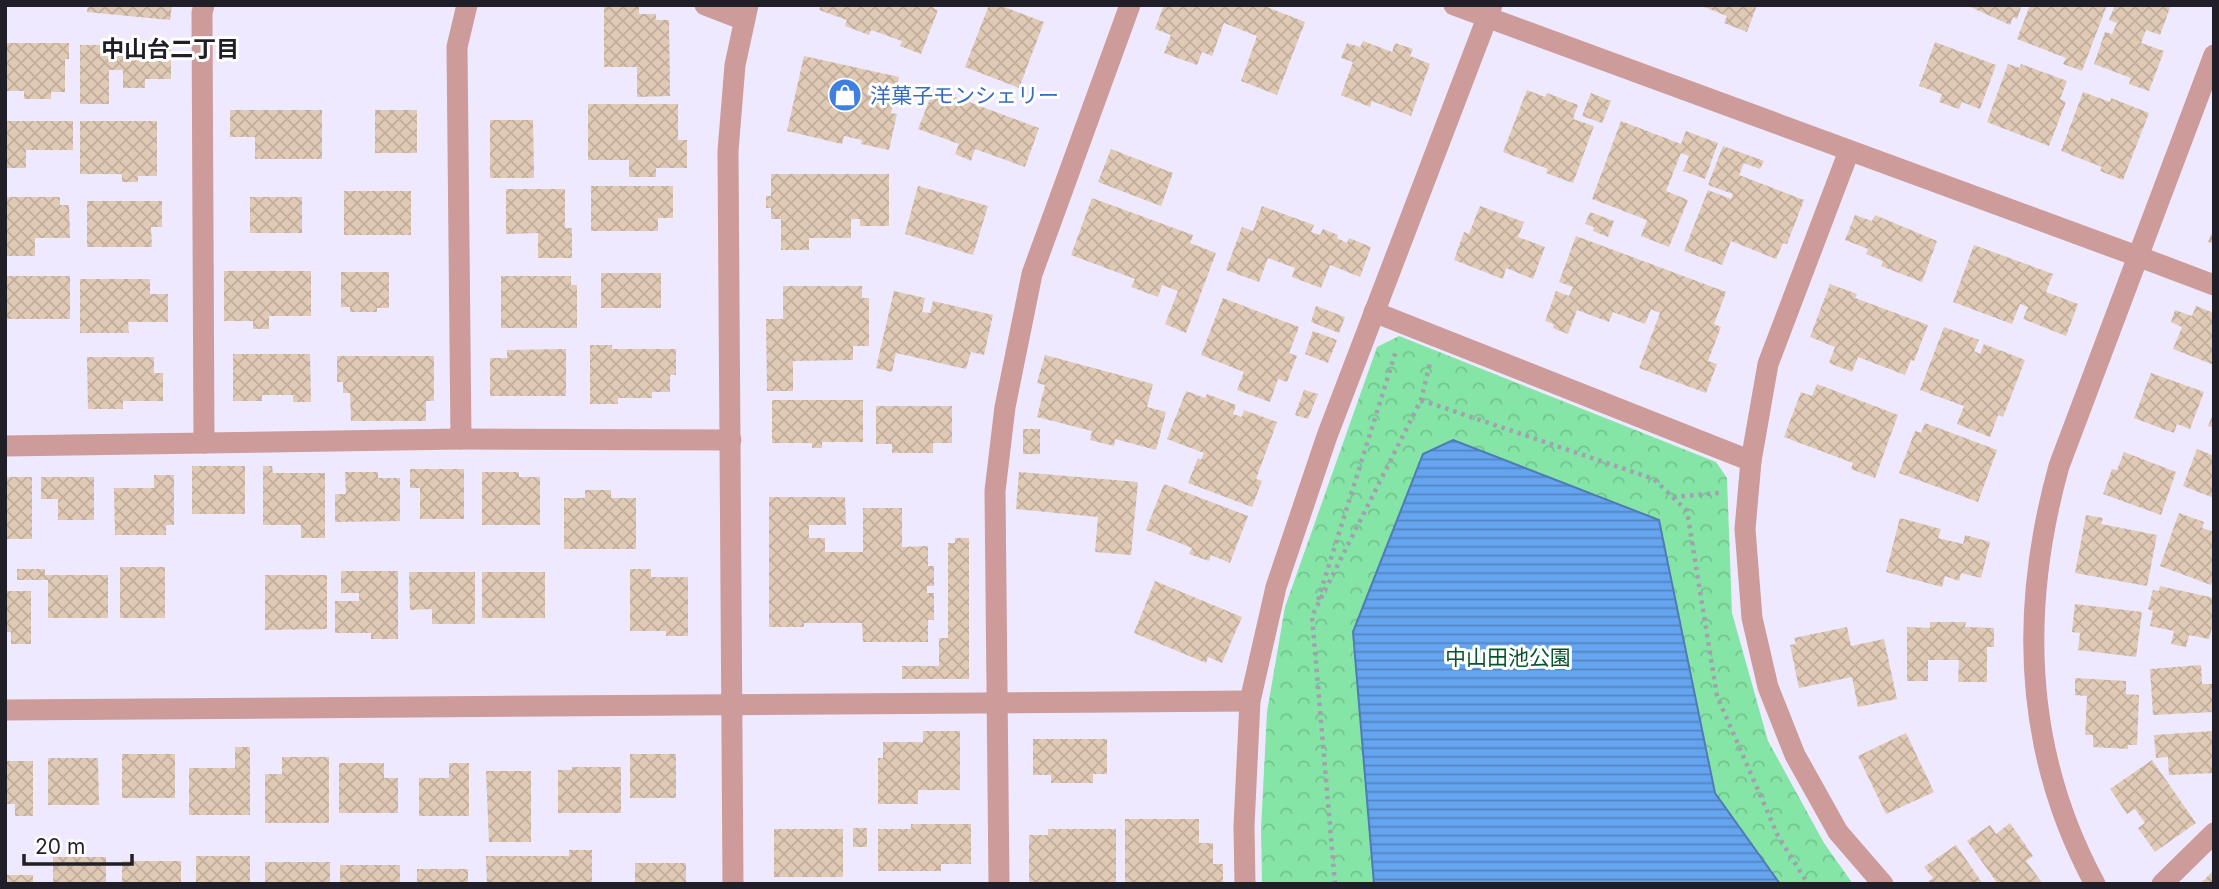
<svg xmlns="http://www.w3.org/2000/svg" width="2219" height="889" font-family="Inter,'Noto Sans JP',sans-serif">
	<defs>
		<pattern id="park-crowns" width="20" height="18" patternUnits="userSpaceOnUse" patternTransform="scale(1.75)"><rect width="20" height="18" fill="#85e5a6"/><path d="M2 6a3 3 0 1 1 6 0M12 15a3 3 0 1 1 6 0" fill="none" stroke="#73c48f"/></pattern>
		<pattern id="water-rules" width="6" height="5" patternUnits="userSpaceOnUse" patternTransform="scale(1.75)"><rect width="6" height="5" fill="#65a4ef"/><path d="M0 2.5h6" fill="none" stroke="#5385c2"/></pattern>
		<pattern id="building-cross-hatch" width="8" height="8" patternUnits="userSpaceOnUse" patternTransform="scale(1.75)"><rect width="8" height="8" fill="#e0cab6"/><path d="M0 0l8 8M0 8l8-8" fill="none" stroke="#c0ad9c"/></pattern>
	</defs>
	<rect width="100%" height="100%" fill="#eee9ff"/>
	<path fill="url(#park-crowns)" d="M1399 336 1716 462 1727 478 1732 613 1768 741 1824 843 1853 884H1262L1261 829 1267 712 1285 607 1377 347Z"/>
	<path fill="url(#water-rules)" stroke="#507cb3" stroke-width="2" d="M1453 440 1659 520 1715 793 1780 884H1374L1353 632 1423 454Z"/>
	<g fill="url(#building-cross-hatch)">
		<path d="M88 5H172L170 20 87 12Z"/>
		<path d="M604 5H639V14H656V20H669L670 96 637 97V67H604Z"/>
		<path d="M821 5H934L933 8 938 10 921 54 900 46 902 41 871 30 869 35 845 26 847 20 819 10Z"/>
		<path d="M989 5H999L1044 22 1019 88 965 67Z"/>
		<path d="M1164 5H1262L1305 22 1277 95 1241 81 1257 36 1224 23 1212 56 1202 52 1197 65 1164 53 1171 35 1155 29Z"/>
		<path d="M1699 5H1757L1747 32 1724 23 1727 16Z"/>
		<path d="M1966 5H2022L2017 19 2013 17 2010 25Z"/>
		<path d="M2030 5H2107L2082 71 2063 64 2066 58 2017 39Z"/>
		<path d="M2115 5H2171L2160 35 2146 30 2141 43 2164 51 2149 91 2129 84 2131 78 2094 64 2105 32 2112 34 2117 23 2109 20Z"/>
		<path d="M1363 41 1392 52 1395 43 1413 49 1410 56 1430 64 1411 116 1372 101 1370 107 1341 95 1353 62 1341 58 1347 43 1360 47Z"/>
		<path d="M1935 42 1996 65 1980 109 1962 102 1959 109 1939 102 1942 94 1919 86Z"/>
		<path d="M5 43H69V59H65V92H51V99H24V91H5Z"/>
		<path d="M80 45H150V49H171V79H145V88H123V70H109V104H80Z"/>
		<path d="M804 56 899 77 891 113 897 114 889 150 861 144 862 140 844 136 842 144 787 131Z"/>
		<path d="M2008 64 2020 68 2021 64 2067 81 2060 99 2066 102 2049 146 1987 122Z"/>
		<path d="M934 89 1039 128 1025 167 975 149 971 161 955 154 959 144 918 129Z"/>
		<path d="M1527 90 1545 97 1547 93 1578 105 1573 119 1594 126 1573 183 1546 173 1548 169 1503 152Z"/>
		<path d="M2083 92 2110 102 2111 98 2149 113 2123 180 2100 171 2102 167 2061 151Z"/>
		<path d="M1591 93 1611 101 1602 123 1582 116Z"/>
		<path d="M588 104H678V140H687V168H656V177H629V160H588Z"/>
		<path d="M230 110H322V159H255V137H230Z"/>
		<rect x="375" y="110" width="42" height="43"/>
		<path d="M490 120H533L534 178H490Z"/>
		<path d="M5 121H73V150H26V168H5Z"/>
		<path d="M80 121H157V176H138V182H122V174H80Z"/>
		<path d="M1621 121 1681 144 1686 131 1718 143 1705 179 1683 171 1689 156 1681 153 1666 191 1688 200 1669 247 1641 236 1647 220 1592 199Z"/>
		<path d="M1723 146 1764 161 1760 169 1744 163 1739 175 1804 200 1787 244 1783 243 1776 259 1731 241 1722 265 1684 251 1708 190 1731 199 1733 194 1708 185Z"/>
		<path d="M1111 149 1173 173 1161 206 1098 182Z"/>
		<path d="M771 174H889V226H860V219H851V238H809V250H781V219H771V208H766V196H771Z"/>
		<path d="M591 186H673V218H658V231H591Z"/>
		<path d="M918 186 988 206 973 255 905 234Z"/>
		<path d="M506 189H565V228H572V258H538V233L506 234Z"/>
		<rect x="344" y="191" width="67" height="44"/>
		<path d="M5 197H60V205H69L70 238H35V256H5Z"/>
		<rect x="250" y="197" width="52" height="36"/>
		<path d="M1092 198 1193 235 1190 243 1216 253 1186 333 1165 324 1178 291 1162 285 1158 297 1131 287 1135 279 1071 255Z"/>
		<path d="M87 201H162V227H151L152 247H87Z"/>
		<path d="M1262 206 1314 225 1311 232 1320 235 1323 229 1338 235 1337 238 1347 243 1349 238 1371 247 1360 277 1330 265 1321 288 1292 277 1295 268 1268 258 1259 282 1226 270 1242 227 1253 231Z"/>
		<path d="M1480 206 1524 222 1518 237 1545 247 1533 279 1506 268 1503 279 1454 260 1464 232 1469 234Z"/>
		<path d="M1590 212 1614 221 1608 237 1593 231 1594 227 1585 224Z"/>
		<path d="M1855 215 1872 221 1875 215 1937 241 1922 282 1881 266 1883 261 1866 254 1868 249 1845 240Z"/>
		<path d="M2214 228V244L2208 242Z"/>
		<path d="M1576 236 1726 292 1714 324 1721 327 1708 361 1717 364 1706 393 1639 368 1660 313 1651 309 1645 324 1613 312 1609 322 1577 310 1568 334 1553 328 1554 324 1545 321 1556 291 1569 296 1573 287 1559 282Z"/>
		<path d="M1974 245 2053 274 2046 292 2078 304 2066 336 2023 319 2028 307 2020 304 2012 324 1953 302Z"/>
		<path d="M224 271H311V316H269V329H253V321H224Z"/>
		<path d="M341 272H389V308H377V312H350V307H341Z"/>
		<rect x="601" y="273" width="60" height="35"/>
		<rect x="5" y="276" width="65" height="43"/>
		<path d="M501 276H571V285H577V328H501Z"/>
		<path d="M80 279H150V294H168V322H128L129 333H80Z"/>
		<path d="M1830 284 1857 294 1855 298 1928 325 1914 361 1911 360 1905 375 1858 357 1852 372 1829 363 1835 347 1810 337Z"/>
		<path d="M783 286H862V298H869V346H853V360L793 361V391H767L766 319H783Z"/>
		<path d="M894 291 925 298 922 312 930 313 933 301 993 315 984 355 971 352 966 369 896 353 892 372 876 368Z"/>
		<path d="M1223 298 1299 327 1289 353 1297 356 1287 382 1278 379 1270 402 1237 390 1244 372 1201 355Z"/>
		<path d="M1316 306 1345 317 1339 333 1311 322Z"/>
		<path d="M2196 306 2214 313V365L2173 349 2182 327 2171 322 2175 310 2192 316Z"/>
		<path d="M1944 327 1979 340 1974 351 1980 354 1984 344 2025 360 2003 417 1998 415 1990 437 1957 424 1964 406 1920 390Z"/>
		<path d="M1313 331 1337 340 1328 363 1305 354Z"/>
		<path d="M590 345H612V349H676V375H670V392H652V398H618V404H590Z"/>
		<path d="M566 349V396H490V358H507V350Z"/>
		<path d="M233 354H310L311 402H293V395H262V401H233Z"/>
		<path d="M1045 355 1153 384 1147 407 1166 412 1156 450 1115 439 1114 446 1090 440 1092 431 1037 417 1045 385 1037 383Z"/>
		<path d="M337 356H434V401H426V421H351L350 393H343V382H337Z"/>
		<path d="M87 357H154V373H163V401H123V409H88Z"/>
		<path d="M2151 373 2204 392 2190 429 2177 424 2174 433 2134 418Z"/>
		<path d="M1817 384 1898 415 1875 478 1851 469 1853 463 1784 437 1801 392 1812 396Z"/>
		<path d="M1304 390 1318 394 1308 419 1295 415Z"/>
		<path d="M1186 391 1205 398 1207 394 1236 405 1233 414 1242 417 1244 410 1277 422 1256 479 1262 481 1252 507 1188 483 1198 458 1201 460 1204 453 1167 439Z"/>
		<path d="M772 400H863V442H822V448H812V443H772Z"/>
		<path d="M876 406H952V443H933V453H892V444H876Z"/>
		<path d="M2214 412V428L2208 426Z"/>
		<path d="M1925 423 1997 450 1978 502 1899 473 1915 431 1921 433Z"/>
		<rect x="1023" y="429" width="17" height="25"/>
		<path d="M2197 449 2214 456V498L2183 486Z"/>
		<path d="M2124 452 2176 472 2161 515 2103 494 2112 469 2117 470Z"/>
		<rect x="192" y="466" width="53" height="48"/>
		<path d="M263 466H272L273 473H325V538H301V525H263Z"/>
		<path d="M410 469H464V519H420V488H410Z"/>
		<path d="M345 472H378V478H400V521L335 522V494H346Z"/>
		<path d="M482 472H519V477H540V525H482Z"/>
		<path d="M1019 472 1138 482 1131 555 1095 552 1098 517 1016 509Z"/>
		<path d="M154 475H174V525H166V535H115L114 488H154Z"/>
		<rect x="5" y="477" width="27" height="62"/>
		<path d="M41 477H94V520H58V499H41Z"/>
		<path d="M1164 484 1248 516 1230 563 1211 555 1209 561 1189 554 1192 548 1146 530Z"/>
		<path d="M585 490H611V498H636V549H564V498H585Z"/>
		<path d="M769 497H845L846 525H809V538H825V552H863V508H902V547L928 546V566H934V586H927V593H934V620H928V642H863L862 623H804V627H769Z"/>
		<path d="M2179 513 2204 522 2202 528 2214 532V578L2211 585 2160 566Z"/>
		<path d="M2086 515 2103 518 2101 524 2157 535 2147 586 2075 573Z"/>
		<path d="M1900 518 1941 529 1938 538 1963 544 1965 535 1990 542 1981 578 1961 573 1959 581 1945 576 1942 587 1886 572Z"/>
		<path d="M955 538H969V679H902V666H939V638H948V543H955Z"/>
		<rect x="120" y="567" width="45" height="51"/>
		<path d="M17 569H45V575H108V618H48V580H17Z"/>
		<path d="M630 569H651V577H688V636H666V631H630Z"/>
		<path d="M341 571H398V639H371V633H335V601H359V593H341Z"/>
		<path d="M409 572H475V624H432V609L410 610Z"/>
		<rect x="482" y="572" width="63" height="46"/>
		<path d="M265 575H327V629L265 630Z"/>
		<path d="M1155 581 1242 617 1222 663 1208 657 1206 663 1134 633Z"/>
		<path d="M2160 586 2214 598V619L2209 639 2189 635 2186 647 2171 644 2174 631 2150 626 2153 611 2148 609 2153 590 2159 591Z"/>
		<path d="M5 591H31V644H11V632H5Z"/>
		<path d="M2075 604 2142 612 2136 657 2078 650 2080 633 2072 632Z"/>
		<path d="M1930 622H1966L1965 627 1994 628V647H1987V682H1958L1959 660H1928V681H1907V627L1930 628Z"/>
		<path d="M1847 627 1851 646 1884 639 1897 699 1858 707 1852 677 1799 688 1790 645 1796 644 1794 638Z"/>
		<path d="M2201 665 2202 684H2214V712L2153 715 2150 669Z"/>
		<path d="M2075 678 2126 681V694L2139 695 2137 745H2128V749L2093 747V735H2085L2087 696 2075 695Z"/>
		<path d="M923 731H960V790H918V804H878V758H883V742H923Z"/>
		<path d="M2214 731V773L2169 775 2168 757 2156 758 2154 735Z"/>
		<path d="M1906 733 1934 792 1886 814 1858 756Z"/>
		<path d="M1033 739H1107V774H1093V783H1051V775H1033Z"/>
		<path d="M235 747H250V815H189V768H235Z"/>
		<rect x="122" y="754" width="53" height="44"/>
		<rect x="630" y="754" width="46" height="44"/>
		<path d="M282 757H329V823H265V774H282Z"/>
		<path d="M48 758H98L99 805H48Z"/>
		<path d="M2152 760 2196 823 2155 852 2138 828 2145 823 2135 809 2127 814 2110 789Z"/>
		<path d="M5 761H33V816H15V804H5Z"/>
		<path d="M339 763H384V778H398V813H339Z"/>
		<path d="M449 763H469V816H419V778H449Z"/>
		<path d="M572 767H621V813H558V770H572Z"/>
		<path d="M486 771H531V842H489Z"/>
		<path d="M1125 819H1199V843H1213V864H1223V884H1125Z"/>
		<path d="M2010 823 2033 856 2026 861 2043 884H1998L1967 841 1990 825 1996 834Z"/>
		<path d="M911 824H971V864H941V871H878V829H911Z"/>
		<rect x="853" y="828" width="14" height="19"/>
		<rect x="774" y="829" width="69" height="48"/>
		<path d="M1048 829H1116V884H1029V835H1048Z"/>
		<path d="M1956 845 1983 884H1925L1933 878 1924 867Z"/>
		<path d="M569 850H592V884H487L486 856H569Z"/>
		<rect x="196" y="856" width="54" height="28"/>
		<rect x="53" y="857" width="53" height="27"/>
		<rect x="122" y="861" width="59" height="23"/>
		<rect x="265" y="862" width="65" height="22"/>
		<rect x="635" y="863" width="51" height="21"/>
		<rect x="340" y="865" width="60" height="19"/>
		<rect x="417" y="869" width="51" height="15"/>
		<path d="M2212 872 2214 884H2200Z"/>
		<rect x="5" y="875" width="28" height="9"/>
	</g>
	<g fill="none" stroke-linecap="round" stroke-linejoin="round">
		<g stroke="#a3a0b1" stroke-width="4.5" stroke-dasharray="3.5 5" stroke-linecap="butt">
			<path d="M1421 400 1654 479 1687 511 1717 696 1778 836 1808 884"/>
			<path d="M1673 497 1719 493"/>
			<path d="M1318 600 1396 351"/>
			<path d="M1335 884 1312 616 1421 400 1430 363"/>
		</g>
		<g stroke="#cc9b9a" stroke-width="21">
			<path d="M705 5 744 20"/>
			<path d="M1849 151 1768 364 1751 461 1745 529 1752 618 1768 687 1795 755 1838 832 1883 884"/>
			<path d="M2137 256 2214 285"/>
			<path d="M1374 312 1751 461"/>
			<path d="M461 439 457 47 467 5"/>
			<path d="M204 443 202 13 204 5"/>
			<path d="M5 446 461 439 731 440"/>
			<path d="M5 710 1250 701"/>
			<path d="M999 884 995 491 1005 407 1032 274 1130 5"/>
			<path d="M1245 884 1244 826 1250 701 1276 587 1327 436 1492 5"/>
			<path d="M2162 884 2214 833"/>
		</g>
		<g stroke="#cc9b9a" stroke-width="21">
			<path d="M1454 5 2137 256"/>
			<path d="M733 884 728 151 735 65 748 5"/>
			<path d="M2095 884C2023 751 2019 610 2059 466L2214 55"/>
		</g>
	</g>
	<defs>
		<symbol id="shop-disc" viewBox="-11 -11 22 22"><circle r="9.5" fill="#3f7fe0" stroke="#fff"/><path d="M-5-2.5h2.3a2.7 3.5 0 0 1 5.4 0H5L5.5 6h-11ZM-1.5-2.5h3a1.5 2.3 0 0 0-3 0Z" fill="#fff"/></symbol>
	</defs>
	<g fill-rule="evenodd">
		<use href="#shop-disc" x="826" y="76" width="38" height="38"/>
	</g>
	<g text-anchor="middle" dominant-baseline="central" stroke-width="6" stroke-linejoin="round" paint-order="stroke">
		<g font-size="21" fill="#366cbe" stroke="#fff" text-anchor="start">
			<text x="870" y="95">洋菓子モンシェリー</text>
		</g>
		<g font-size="21" fill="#07542d" stroke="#fff">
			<text x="1508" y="657">中山田池公園</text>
		</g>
		<g font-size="23" font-weight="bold" fill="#201e27" stroke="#fff">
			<text x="170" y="49">中山台二丁目</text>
		</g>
	</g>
	<rect width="2219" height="889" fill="none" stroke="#201e27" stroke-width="14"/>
	<path d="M24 854v10h108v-10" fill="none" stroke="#201e27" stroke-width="3.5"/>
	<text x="35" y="854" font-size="21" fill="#201e27" stroke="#ffffff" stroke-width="5" paint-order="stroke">20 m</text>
</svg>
